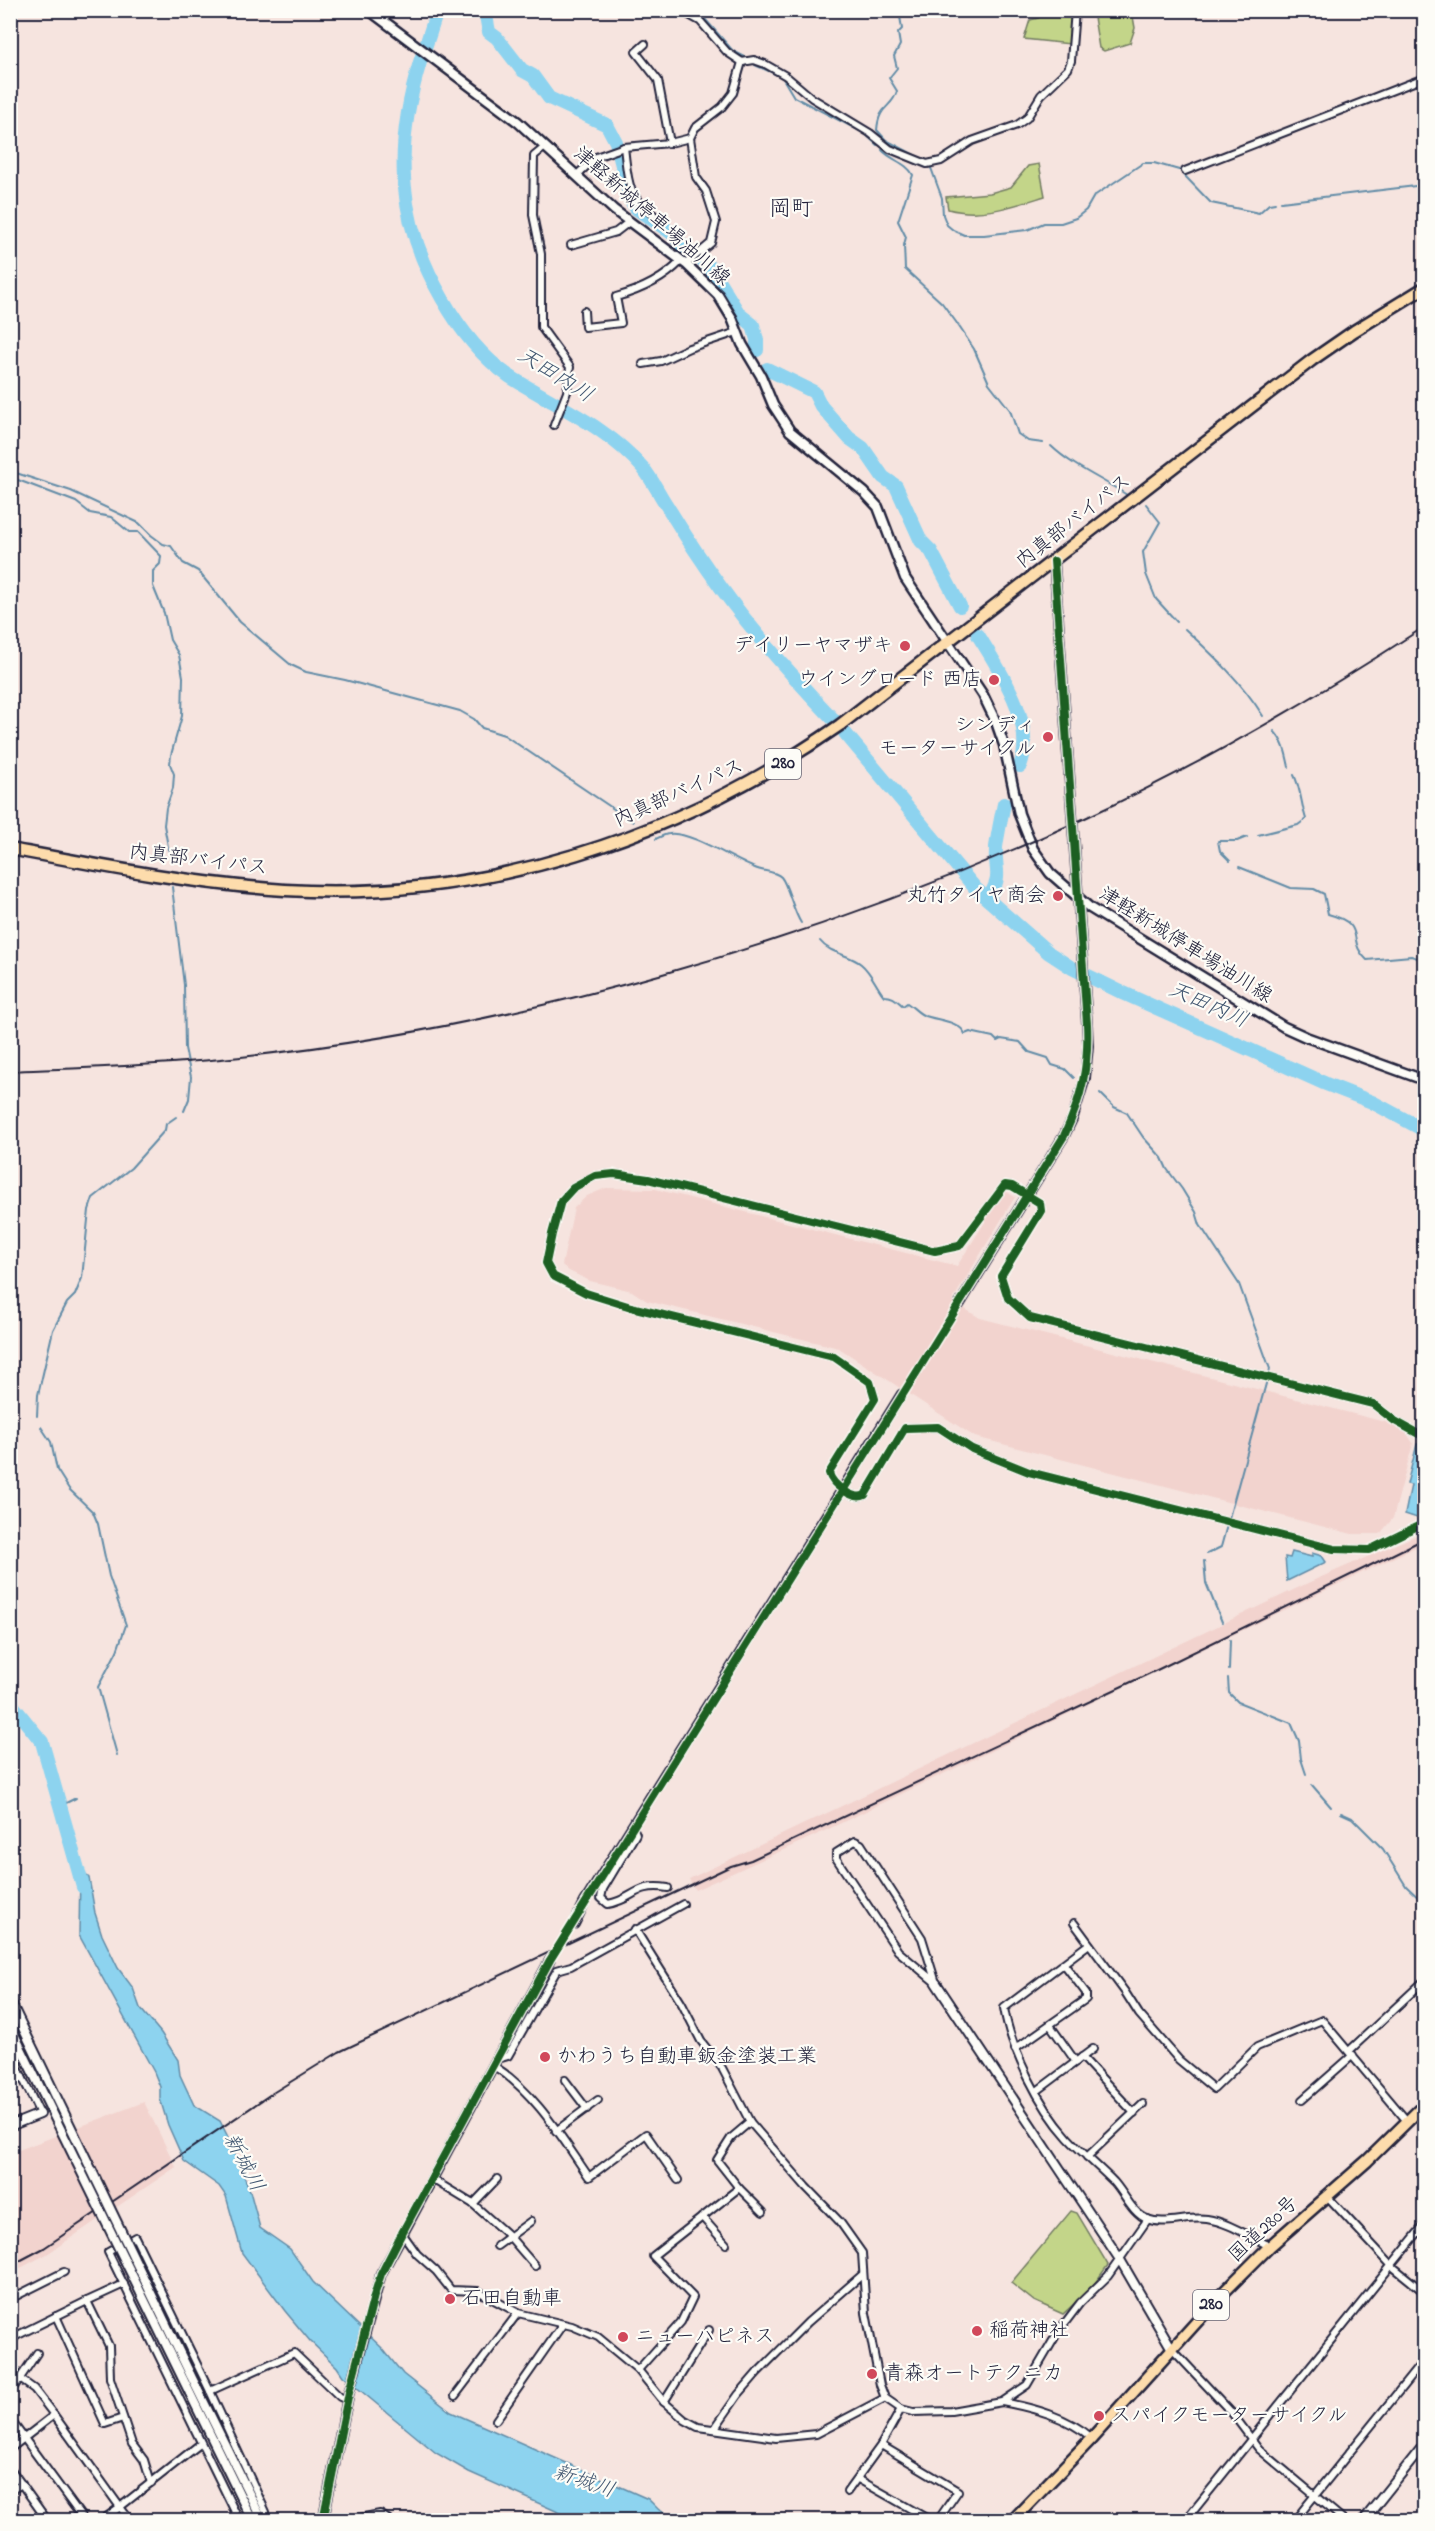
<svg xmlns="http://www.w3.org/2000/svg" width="1435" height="2531" font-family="'Indie Flower','Klee One',sans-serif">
	<rect width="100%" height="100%" fill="#f6e4df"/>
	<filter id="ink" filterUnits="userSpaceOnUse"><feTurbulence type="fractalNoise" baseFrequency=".0167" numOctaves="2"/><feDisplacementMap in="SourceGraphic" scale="12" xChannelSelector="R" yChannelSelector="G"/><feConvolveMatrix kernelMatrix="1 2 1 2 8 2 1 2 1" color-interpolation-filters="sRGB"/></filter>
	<g filter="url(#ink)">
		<g fill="#f2d3ce">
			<path d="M606 1188 655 1189 957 1266 1005 1191 1015 1197 952 1301 980 1318 1385 1422 1407 1434 1413 1443 1393 1518 1380 1534H1352L975 1437 839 1348 647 1301 632 1291 590 1281 569 1271 562 1265 574 1208 587 1196Z"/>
			<path d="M1424 1532V1543L816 1835 695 1890 689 1879 1310 1582Z"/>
			<path d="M144 2102 176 2167 47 2254 11 2273V2153Z"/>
		</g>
		<g fill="#c3d589" stroke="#727c62" stroke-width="1.5">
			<path d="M1046 11H1061V16L1072 17 1070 44 1024 39 1030 20 1038 18Z"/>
			<path d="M1093 11H1132L1135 28 1130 43 1104 51 1099 48Z"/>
			<path d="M1039 164 1045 196C1013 206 981 218 948 209L946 197 990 193 1011 187 1028 166Z"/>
			<path d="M1071 2211 1077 2213 1108 2265 1092 2287 1063 2314 1034 2301 1011 2283Z"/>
		</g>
		<g fill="#8dd3ef" stroke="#628ca7" stroke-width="1.5">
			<path d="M1417 1444 1424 1445V1514L1417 1518 1405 1514 1411 1485 1407 1484Z"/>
			<path d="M1292 1552 1312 1557V1553L1322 1556 1326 1562 1287 1581 1285 1557 1290 1558Z"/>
			<path d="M80 1870 89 1878 95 1913 102 1935 118 1968 133 1988 140 2008 161 2033 178 2060 180 2075 194 2105 220 2121 230 2141 250 2191 260 2228 290 2249 313 2282 382 2348 403 2374 451 2412 648 2499 659 2510 678 2520H576L469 2472 436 2453 343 2376 337 2367 310 2341 285 2311 242 2253 226 2196 219 2186 184 2161 168 2125 160 2099V2087L154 2072 79 1935Z"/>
		</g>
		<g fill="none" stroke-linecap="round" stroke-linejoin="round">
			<g stroke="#628ca7" stroke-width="2">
				<path d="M689 10V11"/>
				<path d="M899 10 902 29 898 33 900 45 894 56 897 68 889 78 897 91C892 109 879 104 877 130L886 140 926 161"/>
				<path d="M694 13 705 19 733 51 749 59"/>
				<path d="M755 65 782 77 794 97 864 133 877 145"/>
				<path d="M882 150C891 160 907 163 913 175L898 221 906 237 904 245 905 269 942 303 956 322 974 349 989 383 1010 410 1018 434 1028 441 1043 443"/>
				<path d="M931 168 942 198 943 215 947 225 953 230 964 235H984L1027 230 1044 223H1061L1076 218 1086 210 1094 196 1143 163H1154L1179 170"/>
				<path d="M1184 175 1211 203 1259 213 1269 204 1275 203"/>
				<path d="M1281 202 1424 185"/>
				<path d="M1051 446C1072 466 1102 479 1127 495"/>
				<path d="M10 471 71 491 139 523 151 535 163 544 171 546 183 563 198 571 240 622 291 665 306 672 345 680 460 711 474 719 482 728 504 735 633 822"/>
				<path d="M10 477 76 502 90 513 111 517 129 532H138L161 556 160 564 153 571V586L164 613 170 640 179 655 183 677 182 716 171 755 170 764 174 774 173 788 166 808 164 825 169 852"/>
				<path d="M1146 504 1160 522 1143 552 1146 574 1156 599 1177 622"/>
				<path d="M1185 629C1213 655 1243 683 1263 716"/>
				<path d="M1274 731C1284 742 1286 753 1289 767"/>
				<path d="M1258 835 1298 825 1306 819C1301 804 1301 789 1294 775"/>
				<path d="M656 839C660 837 665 834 669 834 688 830 736 861 755 868 763 872 774 870 781 877 788 885 793 911 801 923"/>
				<path d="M1230 861 1220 851 1218 841H1237L1247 837"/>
				<path d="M1239 867 1291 888 1314 889 1324 894 1328 914C1369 925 1345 940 1367 960L1411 956 1424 960"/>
				<path d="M172 887 184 985 185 1048 191 1077 189 1099 184 1111"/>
				<path d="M820 941C830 954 849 954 861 964 871 972 876 986 884 996 894 996 896 1000 903 1006L907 1003C913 1007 917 1012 923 1015 937 1021 959 1020 965 1034L970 1032 993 1037 997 1041 1001 1039 1020 1042 1029 1052 1048 1058 1052 1065 1065 1069 1074 1078"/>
				<path d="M1100 1093 1114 1107 1127 1113 1143 1137 1162 1158 1167 1169 1182 1189 1196 1212 1200 1225 1239 1284 1270 1369 1221 1547 1207 1554"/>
				<path d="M37 1416 38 1395 53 1330 67 1303 75 1295 82 1278 89 1210 93 1198 131 1168 165 1130 166 1124 176 1117"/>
				<path d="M41 1427 51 1442 57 1470 69 1489 93 1512 98 1524 109 1576 126 1625 117 1651 98 1687 117 1755"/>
				<path d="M1204 1561 1206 1583 1222 1622"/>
				<path d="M1229 1670 1230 1640"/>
				<path d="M1228 1678 1229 1693 1238 1702 1291 1723 1299 1741 1301 1759 1306 1774"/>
				<path d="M1312 1785 1331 1807"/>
				<path d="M60 1806 76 1798"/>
				<path d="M1341 1813 1352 1818 1383 1849 1406 1886 1424 1903"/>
			</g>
			<g stroke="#8dd3ef" stroke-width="14">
				<path d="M437 10C432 28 426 45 420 62 394 148 397 220 442 298 459 328 480 356 509 376 554 405 607 426 643 468 652 479 659 494 667 506 684 534 703 563 722 589 756 636 794 678 834 720"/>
				<path d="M485 10 489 32 497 38 522 70 533 76 549 98 607 125 616 142 631 201 637 209 673 234 686 250 701 258 712 270 739 314 753 325 757 340V350"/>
				<path d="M767 369 814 392 821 406 849 438 863 448 883 477 896 486 921 541 931 551 960 606"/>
				<path d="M978 635C1000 671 1037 724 1020 766"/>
				<path d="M845 733 976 889 1049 953 1072 968 1121 992 1326 1084 1372 1102 1424 1130"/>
				<path d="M988 899C1004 873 994 873 996 847 998 833 1001 818 1004 804"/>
				<path d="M10 1695 13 1706 42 1742 83 1887"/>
			</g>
			<g stroke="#ccbdbe" stroke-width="8" stroke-dasharray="8 4" stroke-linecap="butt">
				<path d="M902 1394 959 1305"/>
				<path d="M550 1960 574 1924"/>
			</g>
			<defs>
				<g id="minor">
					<path d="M680 10 700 21 727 52 742 62 754 60 765 64 786 76 812 98 870 133 890 149 927 164 941 161 972 141 1017 125 1027 118 1041 95 1068 69 1071 61 1075 10"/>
					<path d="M645 44 636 52 658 80 670 143"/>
					<path d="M545 147 534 156 533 215 541 254V327L570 367 567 392 554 425"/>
					<path d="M1185 171 1424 78"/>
					<path d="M577 175 596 157 624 147"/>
					<path d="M654 215C626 197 628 178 624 147L670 143 690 138"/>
					<path d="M571 245 616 232 629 222"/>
					<path d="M686 264 711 243 716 222 706 191 696 177 690 138 695 128 722 107 733 93 742 62"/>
					<path d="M584 311 585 327 621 323 616 297C641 290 663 280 681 261"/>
					<path d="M643 364 661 361 689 348 737 332"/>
					<path d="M1424 1437 1395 1421 1373 1404 1030 1318 1008 1298 1001 1276 1041 1211 1040 1203 1012 1186 1005 1185 959 1246 935 1251 648 1179 614 1174 595 1176 573 1188 561 1201 552 1234 546 1263 553 1276 586 1293 631 1307 834 1357 870 1382 875 1399 829 1473C832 1485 854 1501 865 1495L905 1428 938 1427 972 1449 1029 1472 1334 1549 1369 1550 1424 1523"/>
					<path d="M633 1827 636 1834 603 1889 601 1898 608 1904C636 1899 634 1883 668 1888"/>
					<path d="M855 1841 861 1844 922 1938 936 1983 898 1951 836 1858V1853Z"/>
					<path d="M1074 1923 1125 1992 1139 2014 1179 2060 1214 2089 1257 2047 1322 2020 1407 2121"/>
					<path d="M635 1929 682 2004 701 2041 722 2068 750 2122 806 2187 840 2222 862 2253 866 2313 880 2385 885 2398 901 2409 913 2412 951 2411 1002 2402 1027 2385 1058 2332 1080 2303 1108 2276 1148 2219"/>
					<path d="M1089 1944 1004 2008C1011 2050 1039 2106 1068 2138 1082 2153 1099 2167 1114 2182 1124 2193 1133 2214 1147 2219 1165 2226 1188 2216 1207 2219 1228 2222 1250 2237 1270 2246"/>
					<path d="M1050 2025 1076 2062"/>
					<path d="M1015 2049 1086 1999V1993L1064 1964"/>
					<path d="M1349 2051 1424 1981"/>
					<path d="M10 2052 40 2114"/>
					<path d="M1082 2057 1134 2113"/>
					<path d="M498 2059 508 2056 557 1970 571 1966 683 1904"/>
					<path d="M494 2066C535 2092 562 2138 589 2177L646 2134 678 2180"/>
					<path d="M565 2080 587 2109"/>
					<path d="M10 2083 22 2077"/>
					<path d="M1037 2091 1093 2049"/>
					<path d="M1302 2100 1353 2055"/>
					<path d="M750 2122 731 2138 717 2160 739 2188 763 2212"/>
					<path d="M556 2131 598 2100"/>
					<path d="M1087 2157 1143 2104"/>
					<path d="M432 2179 473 2204 510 2237 535 2266"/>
					<path d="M1327 2196 1392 2266 1424 2292"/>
					<path d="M473 2204 497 2179"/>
					<path d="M702 2217 726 2244"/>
					<path d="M402 2233 417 2254 436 2271 451 2290 478 2291 518 2313 572 2326 598 2337 638 2370 664 2402 685 2420 698 2427 776 2438 816 2434 885 2398"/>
					<path d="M497 2246 531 2221"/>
					<path d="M124 2284 87 2301 109 2346 110 2378 132 2444 144 2460 151 2483"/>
					<path d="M10 2299 64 2272"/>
					<path d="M56 2316 105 2424 123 2418"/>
					<path d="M10 2344 16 2336 87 2301"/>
					<path d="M1172 2349 1232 2413 1259 2449 1344 2520"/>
					<path d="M638 2370 681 2322 693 2297 653 2256 739 2188"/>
					<path d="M20 2379 34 2389 54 2415"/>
					<path d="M210 2391 135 2237 108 2252 239 2520"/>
					<path d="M10 2393 37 2353"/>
					<path d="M455 2396 518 2313"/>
					<path d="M664 2402 709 2330"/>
					<path d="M1002 2402C1035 2408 1067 2417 1092 2438"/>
					<path d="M901 2409 881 2445 958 2491 938 2520"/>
					<path d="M10 2419 84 2520"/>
					<path d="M496 2420 563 2324"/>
					<path d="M715 2428 738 2395 757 2373 808 2322 862 2275"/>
					<path d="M10 2449 54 2415 120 2507 102 2520"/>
					<path d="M10 2468 47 2520"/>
					<path d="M858 2479 930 2520"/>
					<path d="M10 2491 22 2484"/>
					<path d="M847 2492 881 2445"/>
					<path d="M324 2517 349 2520 380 2514 389 2520"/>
					<path d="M34 2520 43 2514"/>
					<path d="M130 2520 120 2507 200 2444"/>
					<path d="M264 2520 266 2512 210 2391 294 2353 340 2397 347 2400"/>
					<path d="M1186 2520 1424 2225"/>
					<path d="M1295 2520 1424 2360"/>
				</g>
				<g id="tertiary">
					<path d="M959 1305 1064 1136 1073 1117 1085 1078 1088 1046 1087 1024 1054 561"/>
					<path d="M574 1924 585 1902 902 1394"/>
					<path d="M936 1983 1119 2258 1172 2349"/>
					<path d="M10 2126 40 2114"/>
					<path d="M190 2374 262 2520"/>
					<path d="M182 2377 252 2520"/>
					<path d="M323 2520 349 2392 381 2274 550 1960"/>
					<path d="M1364 2520 1424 2445"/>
				</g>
				<path id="secondary" d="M369 10 518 122 614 210 686 264 718 295 732 318 742 344 761 376 773 405 790 431 864 492 878 507 905 578 983 695 996 722 1004 745 1019 814 1033 849 1050 873 1090 908 1284 1027 1306 1037 1424 1080"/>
				<g id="trunk">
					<path d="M10 849C101 866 193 884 285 890 484 902 678 838 840 725L1312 360 1354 331 1424 288"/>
					<path d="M1013 2520 1092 2438 1220 2296 1270 2246 1367 2161 1424 2105"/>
				</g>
			</defs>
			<use href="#minor" stroke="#22223b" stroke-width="10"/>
			<use href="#tertiary" stroke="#22223b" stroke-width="12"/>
			<use href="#secondary" stroke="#22223b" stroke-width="13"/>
			<use href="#trunk" stroke="#22223b" stroke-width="15"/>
			<use href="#minor" stroke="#fdfcf7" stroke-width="6"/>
			<use href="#tertiary" stroke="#fdfcf7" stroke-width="8"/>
			<use href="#secondary" stroke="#fdfcf7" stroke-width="8"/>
			<use href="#trunk" stroke="#fddcac" stroke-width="10"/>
			<g stroke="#22223b" stroke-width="2">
				<path d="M10 1071C81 1068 151 1066 221 1059 519 1029 811 943 1083 819 1201 765 1315 698 1424 627"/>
				<path d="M10 2266 44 2248 271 2094 339 2052 731 1866 751 1860 1159 1669 1424 1539"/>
			</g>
			<defs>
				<g id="tertiary-bridge">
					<path d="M11 2003 190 2374"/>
					<path d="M10 2026 182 2377"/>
				</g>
			</defs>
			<use href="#tertiary-bridge" stroke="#22223b" stroke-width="12" stroke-linecap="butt"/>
			<use href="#tertiary-bridge" stroke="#fdfcf7" stroke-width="8"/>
			<defs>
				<g id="cycleway">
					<path d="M1424 1437 1395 1421 1373 1404 1030 1318 1008 1298 1001 1276 1041 1211 1040 1203 1012 1186 1005 1185 959 1246 935 1251 648 1179 614 1174 595 1176 573 1188 561 1201 552 1234 546 1263 553 1276 586 1293 631 1307 834 1357 870 1382 875 1399 829 1473C832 1485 854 1501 865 1495L905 1428 938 1427 972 1449 1029 1472 1334 1549 1369 1550 1424 1523"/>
					<path d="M323 2520 349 2392 374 2296 381 2274 402 2233 550 1960 1064 1136C1082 1097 1089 1066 1087 1024L1054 561"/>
				</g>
			</defs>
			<use href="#cycleway" stroke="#fdfcf7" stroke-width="11"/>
			<use href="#cycleway" stroke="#1b5e20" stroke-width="8"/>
		</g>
	</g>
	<g fill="#d1495b" stroke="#fdfcf7" stroke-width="2">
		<circle cx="905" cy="646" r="6"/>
		<circle cx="994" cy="680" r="6"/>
		<circle cx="1048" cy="737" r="6"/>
		<circle cx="1058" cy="896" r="6"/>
		<circle cx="545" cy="2057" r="6"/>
		<circle cx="450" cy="2299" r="6"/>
		<circle cx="977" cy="2331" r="6"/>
		<circle cx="623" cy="2337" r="6"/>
		<circle cx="872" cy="2374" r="6"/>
		<circle cx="1099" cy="2416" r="6"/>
	</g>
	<g text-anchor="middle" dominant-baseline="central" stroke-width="4.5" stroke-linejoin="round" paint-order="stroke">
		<g fill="#fdfcf7" stroke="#646373" stroke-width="1.5">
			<rect x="765" y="749" width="36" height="30" rx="4.5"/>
			<rect x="1193" y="2290" width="36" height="30" rx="4.5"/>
		</g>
		<g font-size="18" font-weight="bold" fill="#22223b">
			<text x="783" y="764">280</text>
			<text x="1211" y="2305">280</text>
		</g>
		<g font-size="20" fill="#22223b" stroke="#fdfcf7">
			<text transform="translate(651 217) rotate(41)">津軽新城停車場油川線</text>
			<text transform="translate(1074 522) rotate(-38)">内真部バイパス</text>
			<text transform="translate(679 794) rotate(-24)">内真部バイパス</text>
			<text transform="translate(198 861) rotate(7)">内真部バイパス</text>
			<text transform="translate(1185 946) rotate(32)">津軽新城停車場油川線</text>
			<text transform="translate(1264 2230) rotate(-43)">国道280号</text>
		</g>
		<g font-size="20" fill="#22223b" stroke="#fdfcf7" text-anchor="start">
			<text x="893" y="646" text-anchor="end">デイリーヤマザキ</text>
			<text x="982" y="680" text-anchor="end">ウイングロード 西店</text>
			<text x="1036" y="726" text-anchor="end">シンディ<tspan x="1036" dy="23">モーターサイクル</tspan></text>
			<text x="1046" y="896" text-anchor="end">丸竹タイヤ商会</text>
			<text x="557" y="2057">かわうち自動車鈑金塗装工業</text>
			<text x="462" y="2299">石田自動車</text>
			<text x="989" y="2331">稲荷神社</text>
			<text x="635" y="2337">ニューハピネス</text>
			<text x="884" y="2374">青森オートテクニカ</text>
			<text x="1111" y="2416">スパイクモーターサイクル</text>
		</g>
		<g font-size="21" font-style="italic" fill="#425771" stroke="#fdfcf7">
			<text transform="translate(555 376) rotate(32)">天田内川</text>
			<text transform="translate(1208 1006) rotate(24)">天田内川</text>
			<text transform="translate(243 2163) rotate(62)">新城川</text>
			<text transform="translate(584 2482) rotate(19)">新城川</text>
		</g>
		<g font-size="22" fill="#22223b" stroke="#fdfcf7">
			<text x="791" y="210">岡町</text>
		</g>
	</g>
	<rect width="1435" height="2531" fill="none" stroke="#fdfcf7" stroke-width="36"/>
	<rect x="18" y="18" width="1399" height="2495" fill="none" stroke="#22223b" stroke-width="2" filter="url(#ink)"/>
</svg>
